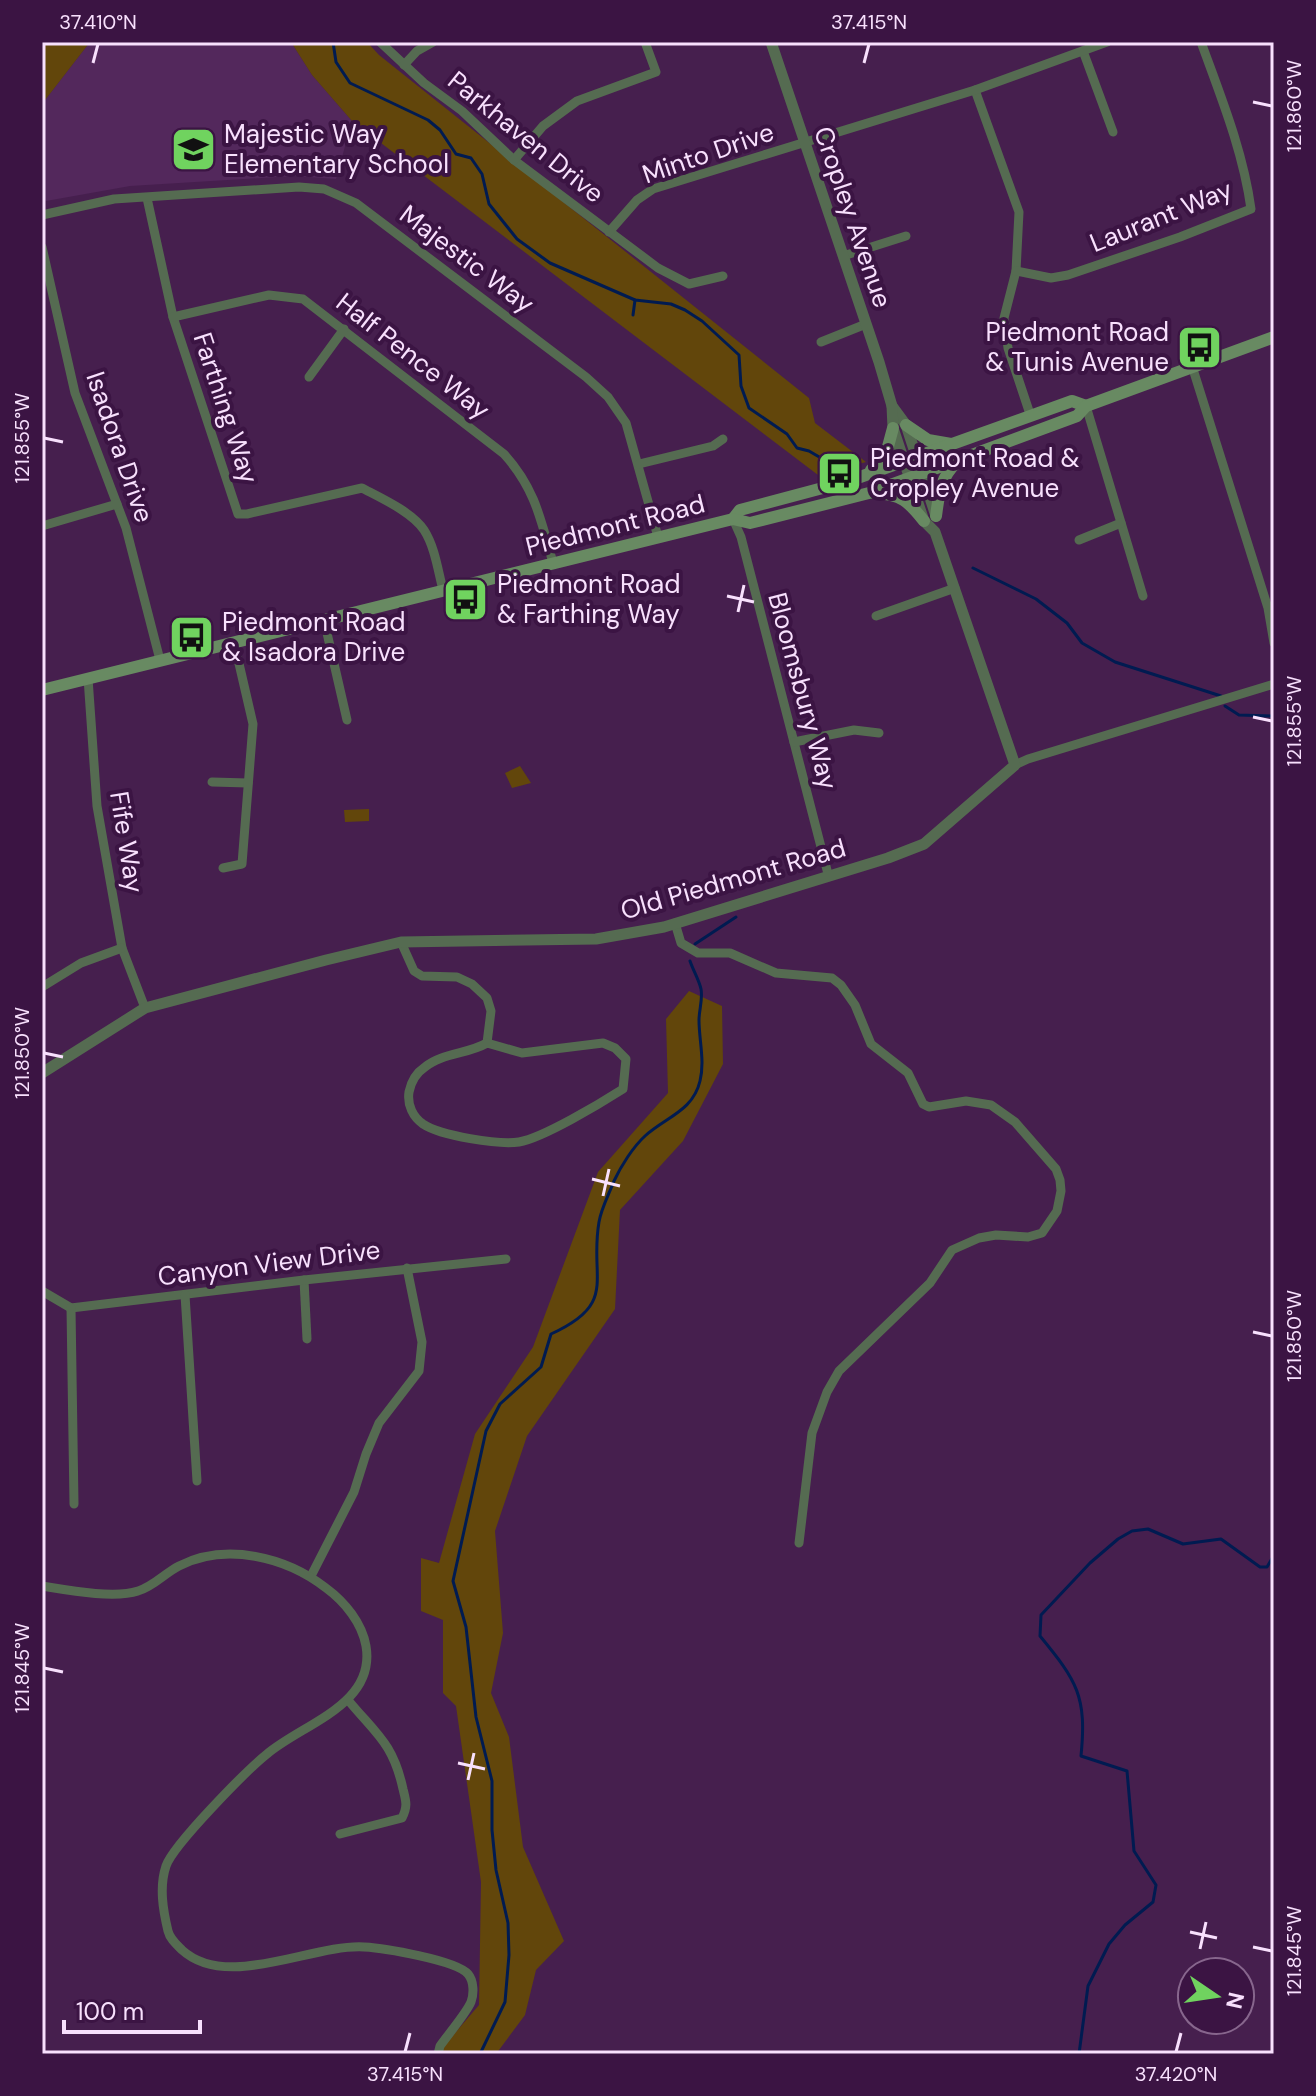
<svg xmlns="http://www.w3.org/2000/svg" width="1316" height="2096" font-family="'DM Sans',sans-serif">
	<rect width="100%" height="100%" fill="#461f4e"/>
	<path fill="#53285c" d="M90 42H291L312 75 352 121 336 179 295 176 130 186 46 201 42 197V104Z"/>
	<g fill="#62460b">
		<path d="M42 42H90L42 104Z"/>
		<path d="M291 42H367L379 55 809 398 815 423 866 462 818 475 352 121 312 75Z"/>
		<path d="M520 766 531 783 512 788 505 773Z"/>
		<path d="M369 809V821L345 822 344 810Z"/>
		<path d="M689 991 722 1006 723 1064 683 1141 620 1210 615 1309 527 1436 495 1531 503 1633 491 1693 509 1737 523 1847 564 1941 536 1970 525 2015 496 2054H437L479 2005 481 1882 456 1706 443 1693V1620L421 1611V1558L439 1563 475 1434 533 1347 598 1172 668 1093 666 1019Z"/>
	</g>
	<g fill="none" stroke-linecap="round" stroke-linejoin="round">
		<g stroke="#001b51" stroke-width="3">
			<path d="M333 42 336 62 350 83 428 120 440 130 456 154 471 158 482 174 489 204 517 239 550 263 635 300 671 304 685 310 702 321 739 355 741 386 749 408 787 434 797 448 809 451 838 468"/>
			<path d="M633 315 635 300"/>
			<path d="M973 568 1036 599 1067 623 1082 643 1115 662 1221 696"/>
			<path d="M1225 706 1239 715 1274 716"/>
			<path d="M695 944 736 917"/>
			<path d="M480 2054 505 2002 509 1955 508 1923 496 1870 492 1830V1781L476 1717 466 1627 453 1581 486 1431 500 1404 541 1367 551 1334C619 1303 589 1279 599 1222 601 1209 609 1194 614 1181 621 1166 633 1147 645 1136 666 1117 693 1111 700 1081 705 1061 699 1040 699 1020 699 1010 703 999 701 989 699 980 693 970 690 961"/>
			<path d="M1079 2054 1088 1986 1109 1944 1125 1925 1153 1902 1156 1885 1134 1851 1127 1771 1081 1756C1087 1696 1077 1681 1040 1636L1041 1615 1090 1563 1118 1539 1132 1531 1148 1529 1183 1544 1221 1539 1260 1567H1267L1274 1555"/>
		</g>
		<g stroke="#556b51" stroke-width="9">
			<path d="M380 42 424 83 462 111 514 160 658 268 689 284 723 276"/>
			<path d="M1083 51 1113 132"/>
			<path d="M404 65 417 51 433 42"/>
			<path d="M975 90 1019 212 1016 271 1004 318 1008 348 1030 414"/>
			<path d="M514 160 543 126 577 101 656 72 645 42"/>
			<path d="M147 198 173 317 238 514H247L362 488C381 498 412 512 424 530 435 547 438 571 443 590"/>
			<path d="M42 215 114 199 299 187 324 189 356 203 586 377 608 397 626 423 658 537"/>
			<path d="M609 232 637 200 653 189 975 90 1107 42"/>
			<path d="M42 247 75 393 126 528 160 660"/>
			<path d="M843 256 906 236"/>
			<path d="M1016 271 1051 278 1068 275 1180 237 1251 209C1243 151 1221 97 1201 42"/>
			<path d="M173 317 269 295 303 299 504 454C535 488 541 520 553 563"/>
			<path d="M821 342 866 324"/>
			<path d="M1192 366 1268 608 1274 643"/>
			<path d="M309 377 344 329"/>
			<path d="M1086 406 1143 596"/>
			<path d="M639 464 713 446 723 439"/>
			<path d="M733 519 741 537 828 874"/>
			<path d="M42 526 117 504"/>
			<path d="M1079 540 1121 523"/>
			<path d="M876 616 955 588"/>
			<path d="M324 620 347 720"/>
			<path d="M88 678 97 806 122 948 145 1008"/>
			<path d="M794 742 854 730 879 733"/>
			<path d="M1015 765 1028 759 1274 684"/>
			<path d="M212 782 248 783"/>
			<path d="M223 868 242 864 253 724 234 642"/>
			<path d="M675 923 681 943 698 953H730L776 973 832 978 841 985 855 1005 871 1044 908 1073 923 1104 929 1107 966 1101 991 1105 1015 1122 1056 1169 1060 1180 1061 1191 1057 1211 1042 1233 1028 1237 996 1235 979 1238 952 1250 930 1283 839 1371 827 1392 812 1433 799 1543"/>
			<path d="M401 942 414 971 422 976 457 977 472 984 487 998 491 1011 487 1043"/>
			<path d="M42 987 81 963 122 948"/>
			<path d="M487 1043 522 1053 603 1043 615 1048 626 1059 623 1089C601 1103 543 1138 519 1142 499 1145 441 1136 423 1124 413 1117 407 1105 409 1092 411 1082 416 1073 425 1067 442 1053 468 1054 487 1043Z"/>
			<path d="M304 1280 307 1339"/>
			<path d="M42 1291 71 1308 304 1280 506 1259"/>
			<path d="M185 1295 197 1481"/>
			<path d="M71 1308 74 1504"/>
			<path d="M311 1576 354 1492 366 1454 379 1423 419 1371 422 1342 407 1268"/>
			<path d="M42 1586C67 1590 114 1599 138 1591 153 1587 165 1573 179 1566 226 1542 286 1557 326 1588 345 1602 362 1623 366 1646 376 1705 302 1724 267 1754 247 1770 173 1845 166 1866 159 1887 163 1910 168 1931 170 1939 176 1944 182 1950 227 1991 311 1944 364 1947 383 1948 456 1960 468 1974 474 1981 474 1994 471 2002 467 2012 447 2036 440 2046L438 2054"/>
			<path d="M340 1834 402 1818C408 1806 406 1801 403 1789 393 1743 376 1734 348 1700"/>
		</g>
		<g stroke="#556b51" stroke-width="11">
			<path d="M892 406 906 425 936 516"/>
			<path d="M42 1073 145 1008 326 960 401 942 596 939 664 927 888 858 924 844 1015 765 935 532 924 521 893 428 892 406 879 362 771 42"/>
		</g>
		<g stroke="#688a62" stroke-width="12">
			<path d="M906 425 928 440 951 444"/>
			<path d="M871 470 886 454 893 428"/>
			<path d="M876 493C901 494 909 502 924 521"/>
			<path d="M936 516C939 494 940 478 957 462"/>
			<path d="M733 519 740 510 849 481 1072 401 1086 406"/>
			<path d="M42 690 733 519 750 523 869 493 1077 416 1086 406 1274 337"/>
		</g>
	</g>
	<path fill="none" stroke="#f8e0fd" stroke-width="3" d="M93 63 98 44M864 63 869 44M1253 102 1272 106M44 438 63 442M727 596 754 602M738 612 744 585M1253 717 1272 721M44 1053 63 1057M592 1179 620 1186M603 1196 609 1169M1253 1332 1272 1336M44 1668 63 1672M458 1763 485 1769M468 1780 474 1753M1190 1932 1217 1938M1253 1947 1272 1951M1200 1949 1206 1922M405 2052 410 2033M1176 2052 1181 2033"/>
	<defs>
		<symbol id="school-square" viewBox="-11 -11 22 22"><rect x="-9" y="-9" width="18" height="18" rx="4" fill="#70d35f" stroke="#3b1443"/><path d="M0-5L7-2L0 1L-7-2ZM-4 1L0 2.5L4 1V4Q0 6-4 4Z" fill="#111"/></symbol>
		<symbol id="bus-square" viewBox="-11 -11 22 22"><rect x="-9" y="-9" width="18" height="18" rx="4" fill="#70d35f" stroke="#3b1443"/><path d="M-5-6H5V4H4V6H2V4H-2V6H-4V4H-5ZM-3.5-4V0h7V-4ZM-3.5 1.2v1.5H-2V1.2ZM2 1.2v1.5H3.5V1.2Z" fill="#111"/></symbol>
	</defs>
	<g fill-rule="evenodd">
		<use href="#school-square" x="168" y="124" width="51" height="51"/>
		<use href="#bus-square" x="1174" y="322" width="51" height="51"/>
		<use href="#bus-square" x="814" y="448" width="51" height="51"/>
		<use href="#bus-square" x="440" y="574" width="51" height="51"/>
		<use href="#bus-square" x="166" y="612" width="51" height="51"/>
	</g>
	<g text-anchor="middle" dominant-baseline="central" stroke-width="8" stroke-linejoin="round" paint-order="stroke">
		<g font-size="26" fill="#f8e0fd" stroke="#3b1443" text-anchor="start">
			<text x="224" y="134">Majestic Way<tspan x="224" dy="30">Elementary School</tspan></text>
			<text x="1169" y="332" text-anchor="end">Piedmont Road<tspan x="1169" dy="30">&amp; Tunis Avenue</tspan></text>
			<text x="870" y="458">Piedmont Road &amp;<tspan x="870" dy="30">Cropley Avenue</tspan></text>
			<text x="497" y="584">Piedmont Road<tspan x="497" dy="30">&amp; Farthing Way</tspan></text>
			<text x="222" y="622">Piedmont Road<tspan x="222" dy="30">&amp; Isadora Drive</tspan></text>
		</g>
		<g font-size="26" fill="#f8e0fd" stroke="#3b1443">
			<text transform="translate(526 137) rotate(39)">Parkhaven Drive</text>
			<text transform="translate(708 153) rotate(-19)">Minto Drive</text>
			<text transform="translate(1161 216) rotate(-22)">Laurant Way</text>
			<text transform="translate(853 217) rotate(71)">Cropley Avenue</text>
			<text transform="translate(467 259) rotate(37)">Majestic Way</text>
			<text transform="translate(413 356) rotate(38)">Half Pence Way</text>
			<text transform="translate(226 408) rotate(72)">Farthing Way</text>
			<text transform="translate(120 447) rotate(71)">Isadora Drive</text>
			<text transform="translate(615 525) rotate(-14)">Piedmont Road</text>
			<text transform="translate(803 691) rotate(75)">Bloomsbury Way</text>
			<text transform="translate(127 842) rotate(81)">Fife Way</text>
			<text transform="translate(733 879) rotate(-16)">Old Piedmont Road</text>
			<text transform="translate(269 1263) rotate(-7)">Canyon View Drive</text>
		</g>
	</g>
	<rect width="1316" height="2096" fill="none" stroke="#3b1443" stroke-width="88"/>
	<g transform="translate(1216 1996) rotate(103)"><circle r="38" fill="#3b1443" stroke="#87668d" stroke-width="2"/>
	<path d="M0-6L14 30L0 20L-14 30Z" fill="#70d35f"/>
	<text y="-12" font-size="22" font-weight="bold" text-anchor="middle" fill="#f8e0fd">N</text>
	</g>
	<path d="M64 2020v12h136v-12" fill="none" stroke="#f8e0fd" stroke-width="4"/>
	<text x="76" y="2020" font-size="24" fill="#f8e0fd" stroke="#3b1443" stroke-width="6" paint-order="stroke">100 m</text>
	<rect x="44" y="44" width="1228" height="2008" fill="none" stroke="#f8e0fd" stroke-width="3"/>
	<g font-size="20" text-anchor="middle" fill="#f8e0fd">
		<text x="98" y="29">37.410°N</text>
		<text x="869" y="29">37.415°N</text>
		<text transform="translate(1294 106) rotate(-90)" y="7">121.860°W</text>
		<text transform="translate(22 438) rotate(-90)" y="7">121.855°W</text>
		<text transform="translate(1294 721) rotate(-90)" y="7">121.855°W</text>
		<text transform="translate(22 1053) rotate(-90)" y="7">121.850°W</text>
		<text transform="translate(1294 1336) rotate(-90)" y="7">121.850°W</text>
		<text transform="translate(22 1668) rotate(-90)" y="7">121.845°W</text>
		<text transform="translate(1294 1951) rotate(-90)" y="7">121.845°W</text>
		<text x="405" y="2081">37.415°N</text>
		<text x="1176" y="2081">37.420°N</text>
	</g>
</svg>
